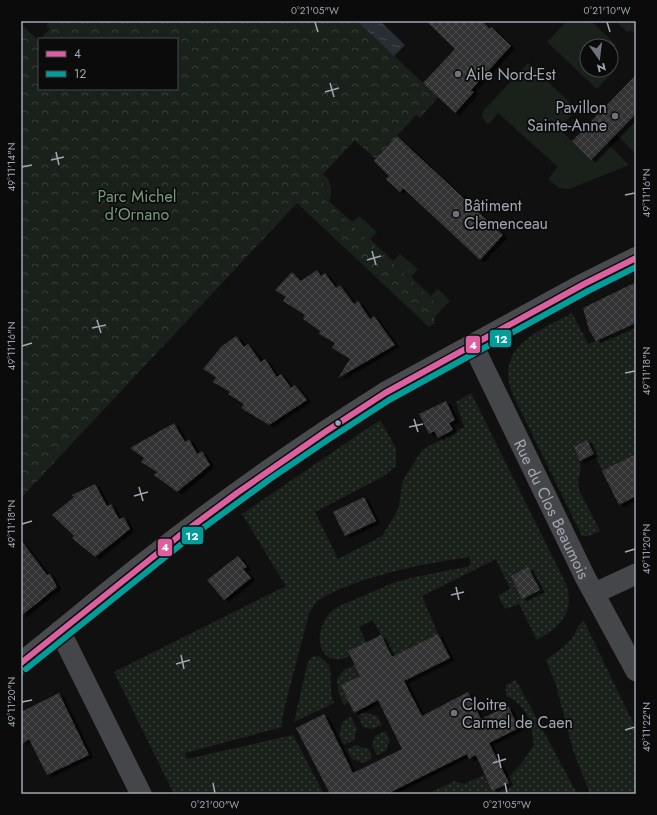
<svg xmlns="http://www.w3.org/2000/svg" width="657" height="815" font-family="Jost,sans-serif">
	<defs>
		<pattern id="forest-crowns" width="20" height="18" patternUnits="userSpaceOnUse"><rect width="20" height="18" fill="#1a211b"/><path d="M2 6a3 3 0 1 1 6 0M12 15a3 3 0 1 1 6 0" fill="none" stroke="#383e3a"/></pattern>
		<pattern id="garden-dots" width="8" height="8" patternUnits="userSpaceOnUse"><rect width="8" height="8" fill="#1a211b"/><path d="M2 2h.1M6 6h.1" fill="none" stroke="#383e3a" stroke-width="1.8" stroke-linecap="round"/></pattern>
		<pattern id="water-ripples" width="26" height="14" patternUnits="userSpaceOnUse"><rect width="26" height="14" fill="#272e34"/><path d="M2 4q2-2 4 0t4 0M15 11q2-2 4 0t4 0" fill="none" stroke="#43494f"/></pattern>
		<pattern id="building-cross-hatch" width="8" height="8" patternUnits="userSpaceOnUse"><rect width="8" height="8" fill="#313133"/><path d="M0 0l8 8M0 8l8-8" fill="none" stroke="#4c4c4e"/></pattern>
		<filter id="shadow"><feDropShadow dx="4.5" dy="2.5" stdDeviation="0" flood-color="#0009"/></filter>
	</defs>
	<rect width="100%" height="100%" fill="#101011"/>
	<g fill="#1a211b" fill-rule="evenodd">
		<path d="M567 21 573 23 577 21 579 23 591 21 616 45 614 47C619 54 612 60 616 68L597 89 547 42ZM587 46H611V70H587Z"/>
		<path d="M616 21H636V32L630 31 627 32Z"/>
		<path d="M528 63 577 109 559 129 591 159 607 143 629 165 569 189 559 188 548 179 558 167 498 113 490 123H486L482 116 484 110Z"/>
		<path d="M382 95 373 156 355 140 323 174C332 182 333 190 329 201L352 222 359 216 377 232 370 239 393 261 400 254 418 269 411 277 431 296 438 289 450 301 442 309 325 200C331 189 323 179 315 172Z"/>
		<path d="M636 114V154L616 134Z"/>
	</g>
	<path fill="url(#forest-crowns)" d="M51 21H357L438 97 420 118 416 115 376 159 354 140 323 174 321 178 327 190 325 200 442 309 434 318 435 323 429 327 297 203 21 498V24L39 41V89H177V39H40L50 29 46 26Z"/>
	<g fill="url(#garden-dots)">
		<path d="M572 313 588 344 636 323V454L617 463 619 468 604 475 588 440 574 447 580 461 581 469 578 480 579 490 600 531 589 536H582L514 397C492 348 537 332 572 313Z"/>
		<path d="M471 393 567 586C574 615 559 627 537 640L519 604 505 609 498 596 510 589 496 559 422 596 438 634 392 657 373 620 359 627 366 642 348 651 350 656C317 671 311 630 332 611 338 606 349 602 356 599 368 594 379 589 390 584 416 575 444 572 470 566V557C430 562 350 578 318 601 314 604 312 610 309 613L282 718V727L185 753 187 759 293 735 324 794H174L114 672 286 586 242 514 380 420 396 448V466L384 476 315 512 338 559 382 536 398 510 403 480 422 450 464 427 456 402Z"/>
		<path d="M584 621 636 729V794H590L573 750 556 685 546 660C555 653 566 646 573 637 577 631 577 625 584 621Z"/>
		<path d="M319 656 329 665C333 678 328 690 334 703L294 722 308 661 312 657Z"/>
		<path d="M355 665 360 676 341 685 349 702 344 705 339 694 337 679 344 670Z"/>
		<path d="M516 680 577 794H428L454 781 464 784 484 775 492 791 509 783 507 779 521 764 534 745C531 724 528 705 506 696V685Z"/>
		<path d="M363 712 377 716 382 725 372 729 363 727 358 715Z"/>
		<path d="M351 717 357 729 354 740 344 745 339 735 343 721Z"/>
		<path d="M385 731 390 740 386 751 377 755 372 745 375 736Z"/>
		<path d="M357 745 360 747 368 748 372 758 364 763 352 759 347 749Z"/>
	</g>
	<path fill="url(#water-ripples)" d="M357 21H380L405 45 394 56Z"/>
	<g fill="url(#building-cross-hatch)" filter="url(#shadow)">
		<path d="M426 21H482L490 29 491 27 511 46 471 90 474 92 455 113 423 83 455 49Z"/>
		<path d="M636 75V114L591 160 572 141Z"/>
		<path d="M397 136 503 235 480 260 403 188 400 192 386 179 389 176 374 161Z"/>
		<path d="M317 270 321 276 325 273 336 288 340 285 354 304 358 301 370 319 374 316 395 345 338 378 350 359 332 348 335 343 319 334 320 331 303 319 305 315 283 301 286 297 275 290 292 272 301 281Z"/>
		<path d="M636 282V323L596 341 589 330 583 308Z"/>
		<path d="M236 336 244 347 248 344 261 362 265 359 277 377 281 374 291 388 295 385 307 400 269 425 241 408 244 404 228 394 230 392 213 382 216 377 203 369 222 346Z"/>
		<path d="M446 401 455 420 449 423 453 430 438 438 434 431 429 434 419 414Z"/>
		<path d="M174 423 185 442 189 439 197 454 202 451 210 465 177 492 154 475 157 472 141 462 144 458 130 448Z"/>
		<path d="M587 440 594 454 580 461 574 447Z"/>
		<path d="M636 454V496L619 505 602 471Z"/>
		<path d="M95 484 107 506 111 504 119 519 124 517 130 529 95 557 72 538 74 536 52 515 74 497 72 495Z"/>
		<path d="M364 497 376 521 345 536 333 512Z"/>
		<path d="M21 540 47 575 50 574 57 587 21 616Z"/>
		<path d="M238 556 247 567 243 569 251 578 224 600 207 580Z"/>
		<path d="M528 567 540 590 522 599 511 576Z"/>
		<path d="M438 634 450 658 404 681 422 716 468 692 481 719 508 706 519 728 489 743 509 783 492 791 476 755 469 759 467 754 387 794H330L296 728 324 714 353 773 402 749 378 700 354 713 341 685 360 676 348 651 381 635 392 657Z"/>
		<path d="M59 693 89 755 47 775 29 739 21 745V712Z"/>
	</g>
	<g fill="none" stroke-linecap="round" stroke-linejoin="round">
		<g stroke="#454649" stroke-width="21">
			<path id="s1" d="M473 345 585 577 636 671"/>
			<path d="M595 593 636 574"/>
			<path d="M60 631 141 794"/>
		</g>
		<path stroke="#494a4d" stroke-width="22" d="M21 663C65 629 107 592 151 558 226 499 304 444 385 393L584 284 636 258"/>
		<defs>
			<path id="bus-1" d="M21 663 179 536 237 493 325 432 385 393 584 284 636 258"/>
			<path id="bus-2" d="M26 669 184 542 270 479 329 439 389 400 588 291 636 267"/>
		</defs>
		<use href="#bus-1" stroke="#0b0b0c" stroke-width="9"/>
		<use href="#bus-2" stroke="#0b0b0c" stroke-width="9"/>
		<use href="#bus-1" stroke="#dc5f9f" stroke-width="6"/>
		<use href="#bus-2" stroke="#009d99" stroke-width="6"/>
	</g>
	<path fill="none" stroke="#a1a7b2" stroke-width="1.5" d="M315 22 318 32M607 22 610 32M330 83 334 97M325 92 339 88M56 152 59 165M51 160 64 157M22 167 32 165M625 195 635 193M372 251 376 265M367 260 381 256M97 320 101 333M92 328 106 325M22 346 32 343M625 373 635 371M414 419 418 432M409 427 423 424M139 487 143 501M134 496 148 492M22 524 32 521M625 552 635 549M456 587 459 600M451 595 464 592M181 655 184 669M176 664 190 660M22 702 32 700M625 730 635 727M498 754 501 768M493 763 506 759M213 783 215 793M505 783 507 793"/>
	<g fill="#6e727a" stroke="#0b0b0c" stroke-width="1.5">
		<circle cx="458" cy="74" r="4"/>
		<circle cx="615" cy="116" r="4"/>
		<circle cx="456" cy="214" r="4"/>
		<circle cx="454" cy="713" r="4"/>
	</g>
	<circle fill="#a1a7b2" stroke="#0b0b0c" stroke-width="1.5" cx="338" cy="423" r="3.5"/>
	<g text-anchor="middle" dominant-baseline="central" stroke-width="3.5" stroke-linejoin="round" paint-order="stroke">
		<g font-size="16" fill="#a1a7b2" stroke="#0b0b0c" text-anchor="start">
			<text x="466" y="74">Aile Nord-Est</text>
			<text x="607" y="107" text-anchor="end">Pavillon<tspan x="607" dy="18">Sainte-Anne</tspan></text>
			<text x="464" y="205">Bâtiment<tspan x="464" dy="18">Clemenceau</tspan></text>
			<text x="462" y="704">Cloitre<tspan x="462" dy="18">Carmel de Caen</tspan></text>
		</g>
		<g font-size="16" fill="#789d79" stroke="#0b0b0c">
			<text x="137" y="196">Parc Michel<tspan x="137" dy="18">d'Ornano</tspan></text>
		</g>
		<g font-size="16" fill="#a1a7b2" stroke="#0b0b0c">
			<text stroke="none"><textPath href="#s1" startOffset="182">Rue du Clos Beaumois</textPath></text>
		</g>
	</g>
	<g stroke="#0b0b0c" stroke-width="1.5">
		<rect x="489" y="329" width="23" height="19" rx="4" fill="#009d99"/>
		<rect x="465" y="335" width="16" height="19" rx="4" fill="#dc5f9f"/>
		<rect x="181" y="526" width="23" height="19" rx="4" fill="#009d99"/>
		<rect x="157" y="538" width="16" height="19" rx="4" fill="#dc5f9f"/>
	</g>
	<g font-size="11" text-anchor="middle" font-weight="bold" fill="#fff">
		<text x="501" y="343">12</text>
		<text x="473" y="349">4</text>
		<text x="192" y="540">12</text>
		<text x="165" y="551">4</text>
	</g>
	<rect width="657" height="815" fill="none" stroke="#0b0b0c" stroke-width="44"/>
	<rect x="38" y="38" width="140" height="52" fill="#0b0b0c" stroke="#47494e"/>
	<rect x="46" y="51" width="20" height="6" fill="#dc5f9f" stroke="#47494e"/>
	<text x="74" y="58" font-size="12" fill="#a1a7b2">4</text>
	<rect x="46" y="71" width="20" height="6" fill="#009d99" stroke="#47494e"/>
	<text x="74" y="78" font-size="12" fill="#a1a7b2">12</text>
	<g transform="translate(599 58) rotate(166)"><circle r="19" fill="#0b0b0c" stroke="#47494e"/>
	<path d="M0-3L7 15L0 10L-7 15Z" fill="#6e727a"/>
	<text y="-6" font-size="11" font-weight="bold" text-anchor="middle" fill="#a1a7b2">N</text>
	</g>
	<rect x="22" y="22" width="613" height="771" fill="none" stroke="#a1a7b2" stroke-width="1.5"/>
	<g font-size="10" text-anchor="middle" fill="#a1a7b2">
		<text x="315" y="14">0°21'05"W</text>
		<text x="607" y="14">0°21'10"W</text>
		<text transform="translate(11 167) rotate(-90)" y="4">49°11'14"N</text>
		<text transform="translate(646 193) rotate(-90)" y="4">49°11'16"N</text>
		<text transform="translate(11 346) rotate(-90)" y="4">49°11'16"N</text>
		<text transform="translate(646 371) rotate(-90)" y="4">49°11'18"N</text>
		<text transform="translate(11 524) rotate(-90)" y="4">49°11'18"N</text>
		<text transform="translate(646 549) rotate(-90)" y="4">49°11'20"N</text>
		<text transform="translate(11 702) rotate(-90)" y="4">49°11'20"N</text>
		<text transform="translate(646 727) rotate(-90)" y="4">49°11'22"N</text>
		<text x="215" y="808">0°21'00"W</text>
		<text x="507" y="808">0°21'05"W</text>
	</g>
</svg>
